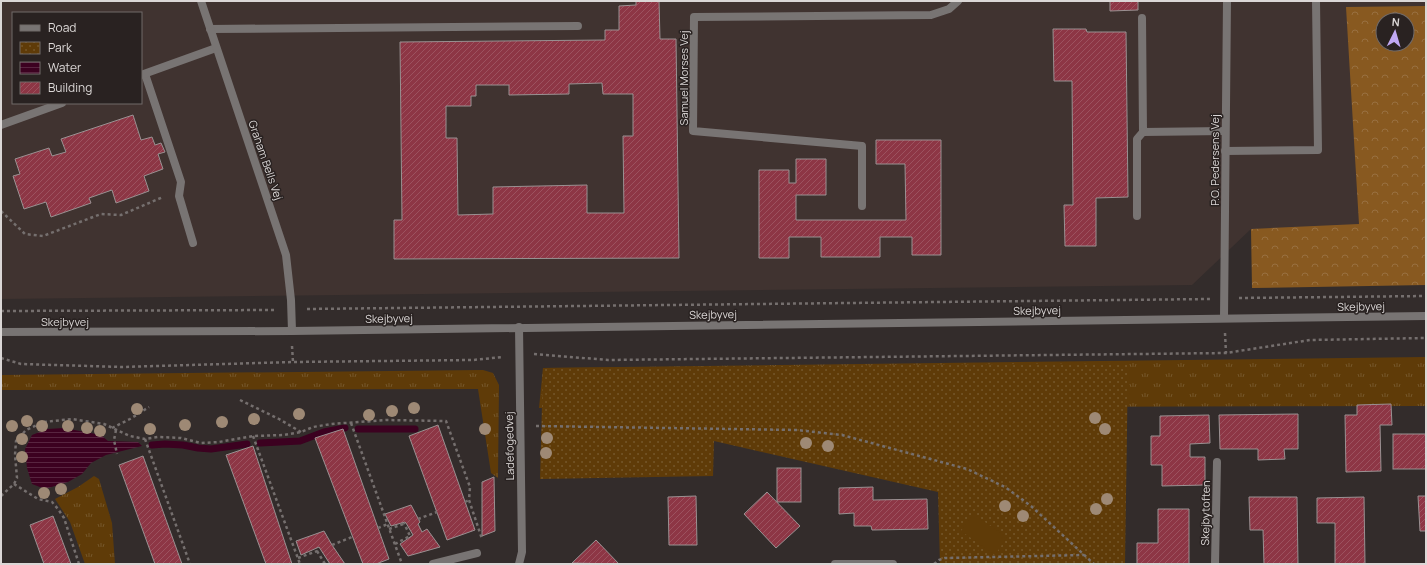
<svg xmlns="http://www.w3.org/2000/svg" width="1427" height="565" font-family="Manrope,sans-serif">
	<defs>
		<pattern id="grass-tufts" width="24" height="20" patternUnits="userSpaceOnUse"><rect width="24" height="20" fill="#5f3b08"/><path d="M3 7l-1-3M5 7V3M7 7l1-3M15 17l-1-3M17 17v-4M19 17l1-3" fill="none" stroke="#75572b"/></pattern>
		<pattern id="forest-crowns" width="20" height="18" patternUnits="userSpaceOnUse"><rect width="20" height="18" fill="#885920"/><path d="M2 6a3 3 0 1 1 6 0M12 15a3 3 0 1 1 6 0" fill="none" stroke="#987040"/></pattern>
		<pattern id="park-dots" width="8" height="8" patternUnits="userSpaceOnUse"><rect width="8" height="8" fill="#5f3b08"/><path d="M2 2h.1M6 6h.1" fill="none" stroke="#75572b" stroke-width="1.8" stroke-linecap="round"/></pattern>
		<pattern id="water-rules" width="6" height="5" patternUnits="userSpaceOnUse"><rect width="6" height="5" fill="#3c0120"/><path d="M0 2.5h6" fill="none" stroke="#582540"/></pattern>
		<pattern id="building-hatch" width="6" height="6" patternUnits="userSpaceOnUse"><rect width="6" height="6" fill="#8d3645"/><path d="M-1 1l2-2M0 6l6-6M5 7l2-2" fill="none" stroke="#9c525f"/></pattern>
	</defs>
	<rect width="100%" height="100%" fill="#332c2b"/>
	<path fill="#403330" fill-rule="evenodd" d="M1 1H1426V227L1251 229 1192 285 1 299ZM13 13H141V103H13ZM1383 20H1407V44H1383Z"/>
	<g fill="url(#grass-tufts)">
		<path d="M1426 357V406L539 408 543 368Z"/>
		<path d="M483 370 493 373 499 385 498 478 491 473 478 389 1 390V375Z"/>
		<path d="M94 476 99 479 112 523 115 564H85L70 522 55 499 78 487Z"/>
	</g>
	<path fill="url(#forest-crowns)" fill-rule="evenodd" d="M1426 6V285L1252 288 1251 229 1359 224 1346 7ZM1383 20H1407V44H1383Z"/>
	<path fill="url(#park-dots)" d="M1128 363 1125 564H940L938 492 714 441 713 476 540 479 543 368Z"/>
	<path fill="#5f3b08" d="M973 514 1007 537 995 555 961 531Z"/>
	<path fill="url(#water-rules)" d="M64 428 101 435 108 441 138 442 142 446 106 455 91 463 82 474 68 482 45 489 32 484 27 468 25 449 32 435 47 429Z"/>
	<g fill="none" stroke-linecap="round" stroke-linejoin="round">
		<g stroke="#3c0120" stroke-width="7">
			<path d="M358 429H415"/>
			<path d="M260 443 300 441 324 432 345 428"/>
			<path d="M152 445 165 444 183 445 198 448 211 449 247 444"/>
		</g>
	</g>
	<g fill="url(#building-hatch)" stroke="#9a9192" fill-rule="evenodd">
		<path d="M636 1H659L660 39H676L679 258 394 259V220H402L400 42 605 40V30H619V6L636 5ZM602 83 603 94H633V136H623L624 213H587V185L493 187V214L458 215 457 138H446V106H471V96H476V85H509V95L569 94V84Z"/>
		<path d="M1110 1H1138V10L1110 11Z"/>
		<path d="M1053 29H1086L1087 32H1126L1128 197 1096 198V246H1065L1064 205H1073L1072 81H1054Z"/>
		<path d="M133 115 141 140 152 137 155 145 161 143 165 152 158 154 163 169 144 176 149 191 116 203 112 190 89 198 91 203 51 217 46 202 24 209 13 176 20 174 15 159 49 148 52 156 66 152 61 139Z"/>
		<path d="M876 140H941V255H912V237H880V257H821V237H789V258H759V170H789V183H796V159H826V195H796V220H906L905 164H876Z"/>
		<path d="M1391 404 1392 425H1380L1381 471 1346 472 1345 415H1357V405Z"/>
		<path d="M1298 414V449H1284L1285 459 1258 460V449H1220L1219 415Z"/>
		<path d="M1209 415 1210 443 1190 444V457H1205V485L1162 486V465H1151V436H1160V416Z"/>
		<path d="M438 425 475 530 447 540 409 436Z"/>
		<path d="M343 429 389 559 376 564H363L315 438Z"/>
		<rect x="1393" y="434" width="33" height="35"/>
		<path d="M253 446 292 564H266L226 455Z"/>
		<path d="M143 456 182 564H155L119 465Z"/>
		<rect x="777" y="468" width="24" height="34"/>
		<path d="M494 477 495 531 482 536V482Z"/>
		<path d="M873 487V500L927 499 928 529 872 530 871 526H854V513L839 514V488Z"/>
		<path d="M767 492 800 526 776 548 744 514Z"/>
		<path d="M696 496 697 545H669L668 497Z"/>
		<path d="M1418 496H1426V531H1420Z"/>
		<path d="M1249 497H1297L1298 564H1264L1263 530H1250Z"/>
		<path d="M1364 497 1365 564H1335V523H1317V498Z"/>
		<path d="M411 505 420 522 418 524 422 532 427 529 440 547 408 556 400 544 413 535 406 523 405 522 391 526 385 514Z"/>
		<path d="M1158 509H1189V564H1137V543H1158Z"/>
		<path d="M53 516 71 564H44L30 525Z"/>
		<path d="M324 531 332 545 345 564H330L319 547 301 555 296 541Z"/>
		<path d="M596 540 619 564 572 563Z"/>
	</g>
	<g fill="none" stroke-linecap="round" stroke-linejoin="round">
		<g stroke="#756f6e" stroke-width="2.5" stroke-dasharray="3 3" stroke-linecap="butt">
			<path d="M1 211 25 234 43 236 101 214 121 215 163 197"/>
			<path d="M1239 298 1426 296"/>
			<path d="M307 309 1210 299"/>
			<path d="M1 311 276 310"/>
			<path d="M1225 333 1226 353"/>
			<path d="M292 346 293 362"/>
			<path d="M534 354 608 360 1226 353 1310 340 1426 338"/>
			<path d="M1 358 21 364 122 367 293 362 473 360 503 357"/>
			<path d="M240 400 279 419 301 432"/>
			<path d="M351 423 402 564"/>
			<path d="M536 426 797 430 842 435 967 469 1005 487 1031 506 1094 564"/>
			<path d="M112 428 130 419 149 407"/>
			<path d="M116 430 114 440 117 454"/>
			<path d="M253 436 300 564"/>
			<path d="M145 439 190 564"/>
			<path d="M14 484 38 499 52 502 58 509 64 518 79 564"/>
			<path d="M1 496 14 484 17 478 15 455 16 441 26 430 44 422 72 419 104 424 130 436 145 439 158 437 181 438 201 443 219 442 253 436 283 435 301 432 313 427 331 424 387 420 446 421 470 487 469 500 482 539"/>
			<path d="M465 502 469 500"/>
			<path d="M418 519 437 512"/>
			<path d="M378 528 388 524"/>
			<path d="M389 529 406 523"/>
			<path d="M395 544 410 536 404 523"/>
			<path d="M332 545 352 537"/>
			<path d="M317 551 325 564"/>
			<path d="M298 558 320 550"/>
			<path d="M934 564 939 560 945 558 1084 555"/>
		</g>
		<g stroke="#787473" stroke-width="8">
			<path d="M1142 18 1143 132 1225 131"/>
			<path d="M210 29 578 26"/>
			<path d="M145 74 181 182 179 196 193 243"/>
			<path d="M141 75 216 48"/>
			<path d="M1 125 62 103"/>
			<path d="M1225 151 1318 150 1316 1"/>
			<path d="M1137 216V139L1143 132"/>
			<path d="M433 564 477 553"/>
		</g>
		<g stroke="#787473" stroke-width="8">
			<path d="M201 1 286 255 291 300 292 331"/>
			<path d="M862 206V146L693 131 694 17 931 15 949 9 958 1"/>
			<path d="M1224 318 1227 1"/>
			<path d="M519 327 522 552 519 564"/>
			<path d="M835 564H893"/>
			<path d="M1215 564 1217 462"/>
		</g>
		<path stroke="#787473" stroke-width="8" d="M1 332 292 331 1426 316"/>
	</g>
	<g fill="#9e8975">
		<circle cx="414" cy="408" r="6"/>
		<circle cx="137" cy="409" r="6"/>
		<circle cx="392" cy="411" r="6"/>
		<circle cx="299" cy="414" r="6"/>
		<circle cx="369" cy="415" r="6"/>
		<circle cx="1095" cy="418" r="6"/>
		<circle cx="254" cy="419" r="6"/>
		<circle cx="27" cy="421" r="6"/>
		<circle cx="222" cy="422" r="6"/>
		<circle cx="185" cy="425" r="6"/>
		<circle cx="12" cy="426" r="6"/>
		<circle cx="42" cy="426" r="6"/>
		<circle cx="68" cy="426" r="6"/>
		<circle cx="87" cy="428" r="6"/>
		<circle cx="150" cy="429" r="6"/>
		<circle cx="485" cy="429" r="6"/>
		<circle cx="1105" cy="429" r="6"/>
		<circle cx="100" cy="431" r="6"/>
		<circle cx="547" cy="438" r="6"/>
		<circle cx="22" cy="439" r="6"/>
		<circle cx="806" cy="443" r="6"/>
		<circle cx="828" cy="446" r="6"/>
		<circle cx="546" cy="453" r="6"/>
		<circle cx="22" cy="457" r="6"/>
		<circle cx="61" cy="489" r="6"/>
		<circle cx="44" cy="493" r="6"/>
		<circle cx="1107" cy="499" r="6"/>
		<circle cx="1005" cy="506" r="6"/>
		<circle cx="1096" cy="509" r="6"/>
		<circle cx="1023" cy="516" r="6"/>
	</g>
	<g text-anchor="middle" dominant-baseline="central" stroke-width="3" stroke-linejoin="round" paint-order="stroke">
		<g font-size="11" fill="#dbd7d6" stroke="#292221">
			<text transform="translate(683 78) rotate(-90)">Samuel Morses Vej</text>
			<text transform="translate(266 160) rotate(71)">Graham Bells Vej</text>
			<text transform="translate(1214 160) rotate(-90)">P.O. Pedersens Vej</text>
			<text transform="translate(1361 306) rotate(-1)">Skejbyvej</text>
			<text transform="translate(1037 310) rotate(-1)">Skejbyvej</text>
			<text transform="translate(713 314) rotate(-1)">Skejbyvej</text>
			<text transform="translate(389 318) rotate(-1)">Skejbyvej</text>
			<text x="65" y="321">Skejbyvej</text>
			<text transform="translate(509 446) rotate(-91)">Ladefogedvej</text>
			<text transform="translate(1205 513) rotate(-89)">Skejbytoften</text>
		</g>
	</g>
	<rect width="1427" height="565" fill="none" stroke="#dbd7d6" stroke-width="4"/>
	<rect x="12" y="12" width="130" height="92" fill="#292221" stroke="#706a69"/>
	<rect x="20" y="25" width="20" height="6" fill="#787473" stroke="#706a69"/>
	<text x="48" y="32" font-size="12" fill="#dbd7d6">Road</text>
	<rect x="20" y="42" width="20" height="12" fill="url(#park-dots)" stroke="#706a69"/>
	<text x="48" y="52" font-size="12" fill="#dbd7d6">Park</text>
	<rect x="20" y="62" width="20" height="12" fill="url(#water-rules)" stroke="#706a69"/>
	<text x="48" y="72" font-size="12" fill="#dbd7d6">Water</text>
	<rect x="20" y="82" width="20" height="12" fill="url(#building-hatch)" stroke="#706a69"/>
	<text x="48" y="92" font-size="12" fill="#dbd7d6">Building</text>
	<g transform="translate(1395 32) rotate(5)"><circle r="19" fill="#292221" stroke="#706a69"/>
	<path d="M0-3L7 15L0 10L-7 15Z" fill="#c0a8f3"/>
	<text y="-6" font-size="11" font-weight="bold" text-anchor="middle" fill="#dbd7d6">N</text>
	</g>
</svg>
